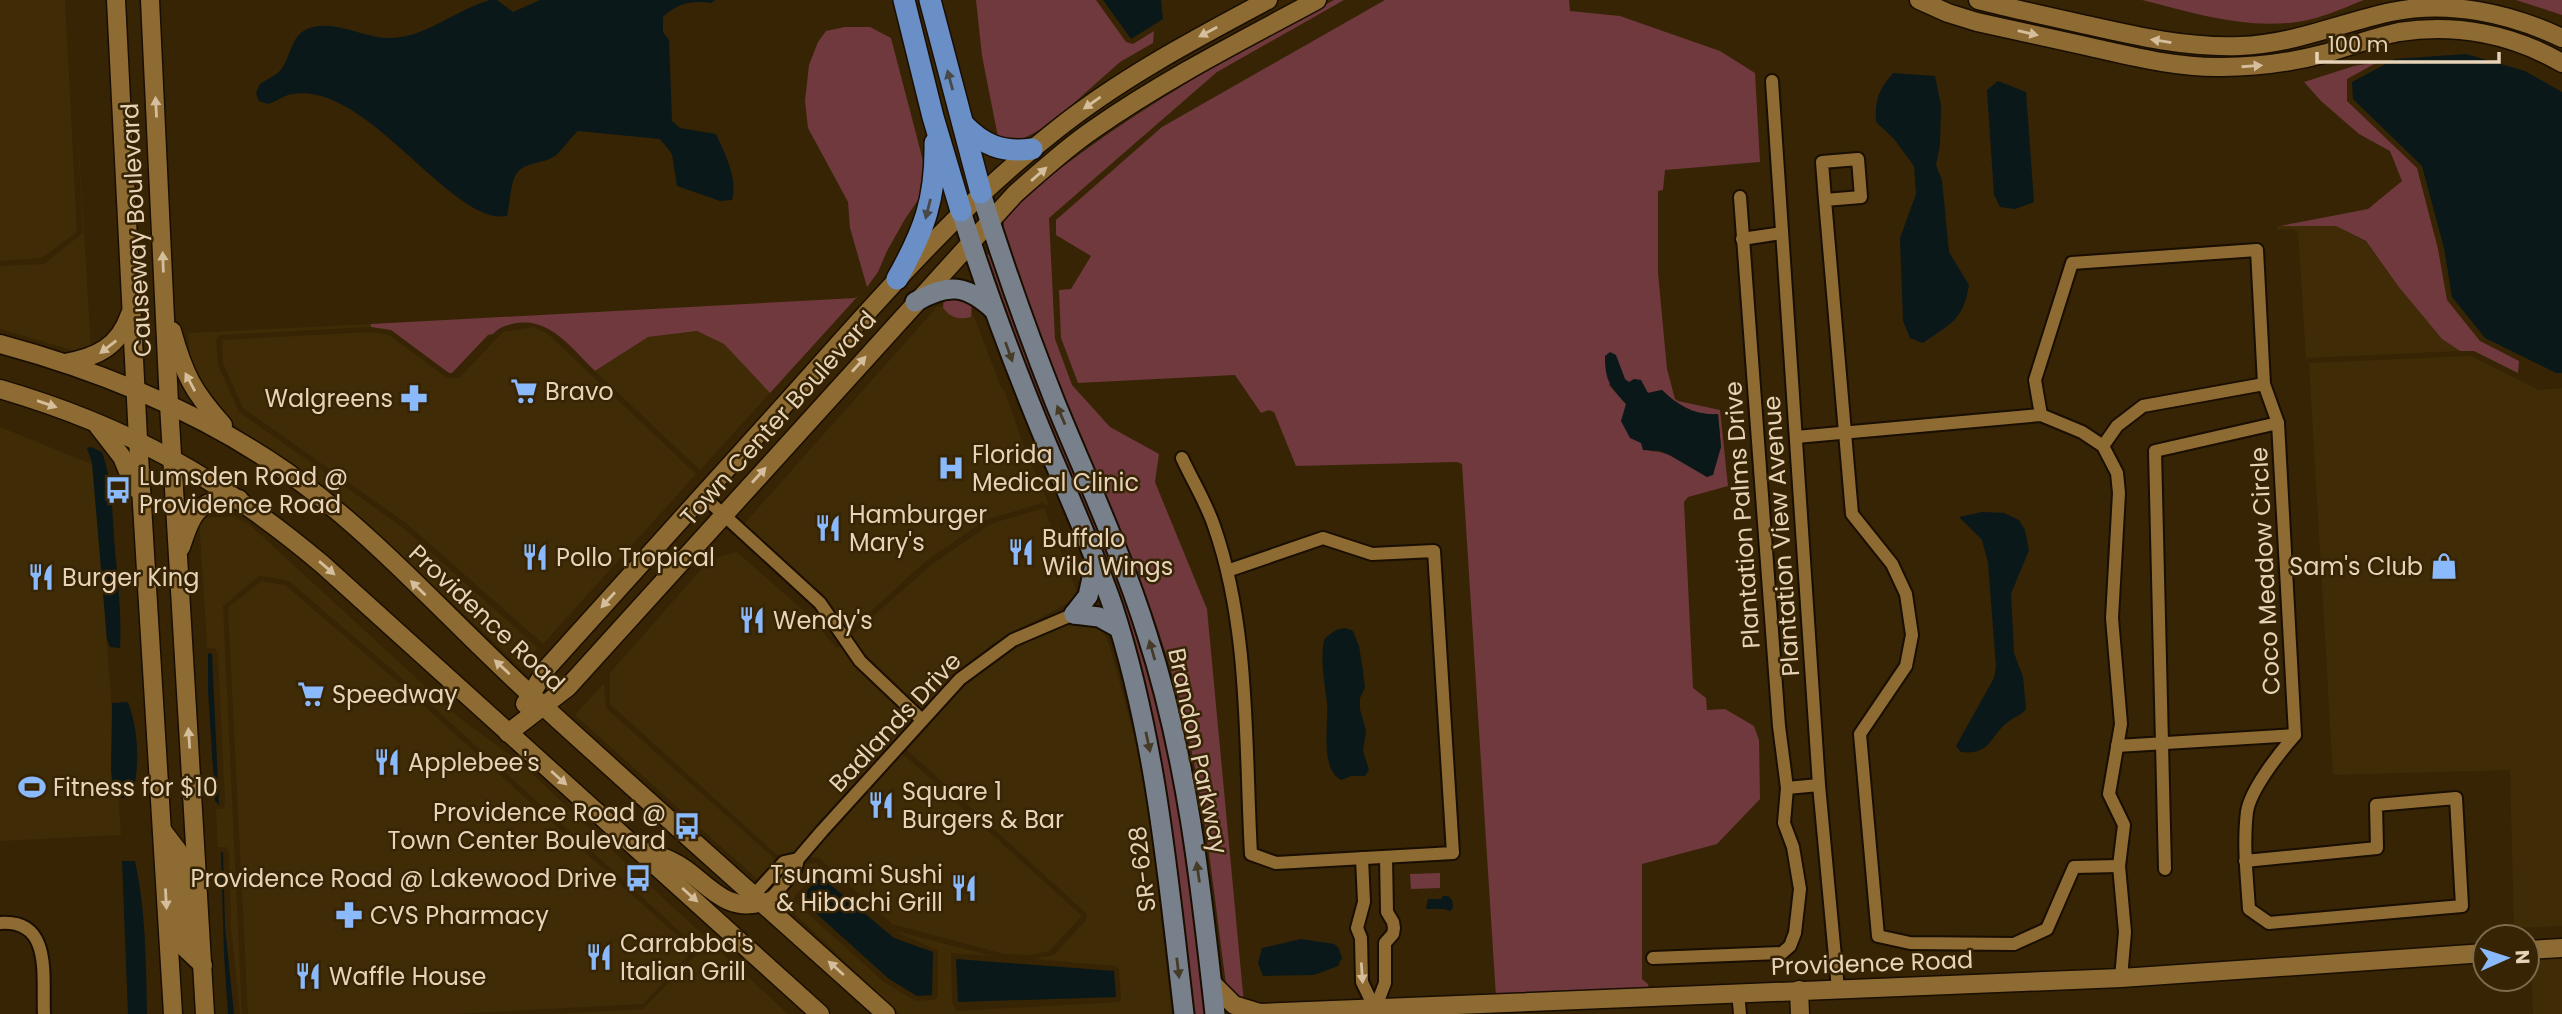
<svg xmlns="http://www.w3.org/2000/svg" width="2562" height="1014" font-family="Poppins,sans-serif">
	<rect width="100%" height="100%" fill="#362405"/>
	<g fill="#402b07">
		<path d="M0 0H65L77 232 42 258 0 261Z"/>
		<path d="M74 65 91 351 82 353 0 329V266L44 264 83 233Z"/>
		<path d="M2277 226H2336L2366 242 2398 286 2442 339 2460 351 2306 358 2298 232 2294 229 2277 230Z"/>
		<path d="M969 304 1001 387 1005 392 1027 455 1046 498 1084 587 1083 590 1049 506 1042 503 986 520 926 561 849 631 825 599 744 524 937 307Z"/>
		<path d="M371 324V327L220 335 216 340 218 365 239 412 402 527 538 648 521 667 412 566 351 514 226 419 191 368 188 333Z"/>
		<path d="M534 327 548 334 696 474 543 644 406 523 243 408 223 363 222 340 369 332 389 335 447 378H459L503 332Z"/>
		<path d="M697 331 724 344 770 393 700 470 595 371 648 337Z"/>
		<path d="M2471 356 2539 390 2562 388V926L2514 928 2510 770 2333 775 2309 363Z"/>
		<path d="M0 427 94 465 121 835 0 841Z"/>
		<path d="M1044 508 1079 597 991 645 892 744 1082 916 1049 951 1030 955 1004 954 892 924 819 858 777 855 610 704V673L710 559 737 552 804 611 837 648 931 565 990 524Z"/>
		<path d="M234 516 250 525 462 720 520 762 634 871 788 1014H553L643 1009 698 953 699 949 395 672 289 581 263 576H259L223 606 242 1014H240L231 926 229 852 226 847H218L216 809H223L225 804 218 654 215 649 207 647 199 518Z"/>
		<path d="M262 581 285 585 391 676 693 950 643 1004 453 1014H248L228 607Z"/>
		<path d="M1073 621 1101 625 1111 650 1137 747 1150 817 1172 1014H900L779 899 800 875 804 864 816 863 846 891 825 873 820 872 795 895 794 901 885 983 916 1001 934 1000 938 997V951L895 931 992 956 951 953 952 1002 956 1011 1118 1002 1121 1000 1119 969 1116 966 1033 959 1054 955 1086 920 1087 914 905 748 965 683 1013 647Z"/>
		<path d="M604 683 606 708 777 861 758 880 575 715Z"/>
		<path d="M2562 955V1014H2533L2531 957Z"/>
	</g>
	<g fill="#6f393d" fill-rule="evenodd">
		<path d="M976 0H1096L1126 42 1133 44 1154 31 1153 43 1120 62 1048 126 1022 139 998 137 982 56Z"/>
		<path d="M1334 0H1344L1217 72 1049 218 1055 339 1072 385 1110 427 1159 454 1155 482 1207 609 1244 1004 1230 994 1226 984C1212 881 1203 777 1173 677 1140 565 1089 460 1045 352 1030 315 1018 275 1005 237 1004 227 1002 220 1008 212 1019 195 1041 183 1057 171 1143 105 1239 51 1334 0Z"/>
		<path d="M1385 0H1569L1570 11 1620 16 1720 51 1755 73 1760 162 1665 170 1663 190 1658 191V273L1667 369 1675 399 1678 401 1720 410 1728 486 1688 497 1684 502 1693 688 1706 698 1707 710 1725 709 1754 726 1759 740 1760 799 1717 844 1642 864V979L1648 984 1649 990 1496 997 1462 464 1457 462 1296 466 1274 412 1269 410 1261 413 1235 375 1078 383 1061 338 1059 290 1071 289 1091 256 1056 235V220L1162 127ZM1620 368 1625 380 1648 393 1662 390C1678 406 1696 416 1718 414L1721 447 1707 477C1690 466 1671 451 1650 451L1641 443 1626 404 1609 385Z"/>
		<path d="M2142 0H2364C2343 8 2320 19 2297 22 2244 29 2193 13 2142 0Z"/>
		<path d="M2516 0H2562V15Z"/>
		<path d="M845 27H870L891 38 927 176 925 190 905 219 887 251 878 272 867 287 850 228 848 202 808 128 805 101 809 65 818 42 826 31Z"/>
		<path d="M2378 62 2347 79V101L2417 168 2438 249 2447 300 2480 341 2519 361 2518 373 2474 351H2460L2442 339 2398 286 2366 241 2336 226H2280L2368 209 2402 181 2390 151 2359 134 2321 101 2304 82 2354 66Z"/>
		<path d="M989 254H993L1141 636 1177 782 1208 1014H1196L1189 995 1151 723 985 256Z"/>
		<path d="M858 296 770 393 724 344 697 331 648 337 595 371C571 348 549 315 512 324 503 326 499 328 493 334L488 335 452 373H449L391 330 371 327V324L855 298Z"/>
		<path d="M944 297H957L972 303 971 317C959 320 951 318 943 308Z"/>
		<path d="M1440 873V888L1411 889 1410 874Z"/>
	</g>
	<g fill="#0a1819">
		<path d="M490 0H497L513 12 540 0H715L711 3C692 0 677 3 663 17V32L669 40 672 121 680 128 716 134C725 154 738 178 732 200L720 201 677 186 672 154 660 139 578 131C569 139 562 151 555 156 542 165 523 161 515 176 510 187 510 204 507 216 450 226 364 75 288 95 282 97 275 102 268 104L259 101 256 93 260 84C265 80 273 77 278 73 291 61 289 37 307 29 335 18 362 39 391 38 427 37 457 9 490 0Z"/>
		<path d="M1103 0H1161L1163 19 1131 39Z"/>
		<path d="M2466 54 2525 71 2562 92V373H2556L2485 338 2452 297 2444 248 2422 166 2353 99 2352 82 2395 59Z"/>
		<path d="M1893 73 1935 76 1941 105 1940 145 1936 165 1942 180 1949 252 1969 285C1963 321 1951 323 1923 343L1910 338 1903 321 1900 238 1916 194 1914 166 1894 139 1876 122C1875 99 1878 91 1893 73Z"/>
		<path d="M1998 81 2026 92 2034 202 2015 209 2000 207 1994 195 1987 90Z"/>
		<path d="M1610 352 1616 355 1625 379 1629 382 1634 379 1641 380 1648 393 1662 390C1678 406 1696 416 1718 414L1721 447 1713 475 1707 477 1671 456 1660 451 1643 450 1641 443 1630 438 1621 421 1626 404C1610 386 1605 381 1605 356Z"/>
		<path d="M91 447 102 452C112 479 112 509 114 538 117 575 122 611 120 648L110 647 107 640 92 463 87 448Z"/>
		<path d="M1982 512 2004 513 2019 520 2025 530 2029 550 2011 594 2014 653 2023 677 2026 709C2020 717 2015 716 2008 722 1991 734 1991 756 1961 752L1956 746 1994 678 1996 667 1988 563 1982 540 1959 517Z"/>
		<path d="M1345 628 1353 631 1359 646 1363 671 1365 688 1360 698V709L1366 731 1363 751 1369 770 1365 776H1351L1341 780C1319 768 1329 723 1327 703 1325 686 1319 654 1325 638L1336 630Z"/>
		<path d="M208 653 212 654 219 805 215 801 208 690Z"/>
		<path d="M128 702C139 732 140 766 132 797L121 798 113 792 111 770 112 703Z"/>
		<path d="M221 852H223L225 927 234 1014H228L224 955Z"/>
		<path d="M122 861H135C146 911 146 963 147 1014H128Z"/>
		<path d="M821 877 894 938 933 952 932 995 917 996 889 979 799 898Z"/>
		<path d="M1443 896H1448L1452 900 1453 908 1450 911 1444 909H1426L1428 899H1441Z"/>
		<path d="M1301 939 1334 944 1338 947 1342 958 1338 966 1314 975 1263 976 1258 963 1262 948Z"/>
		<path d="M956 959 1114 971 1116 997 958 1002Z"/>
	</g>
	<g fill="none" stroke-linecap="round" stroke-linejoin="round">
		<defs>
			<g id="street">
				<path d="M1772 81 1819 785 1838 989"/>
				<path d="M1825 200 1861 197 1858 159 1822 162 1825 200 1852 514 1892 564 1906 594 1912 635 1906 666 1860 734 1878 936 1910 943 2014 944 2047 929 2074 867 2119 866"/>
				<path d="M1742 239 1782 233"/>
				<path d="M2041 415 2035 380 2072 263 2257 250 2264 384 2278 423 2295 735C2280 752 2250 790 2247 812 2243 844 2247 878 2249 909L2269 923 2462 906 2456 798 2376 805 2377 848 2245 861"/>
				<path d="M1796 437 2041 415 2082 432 2103 446 2117 473 2119 493 2112 618 2121 724 2109 794 2124 825 2119 866 2125 932 2121 978"/>
				<path d="M2103 446 2117 426 2143 406 2264 384"/>
				<path d="M1182 458C1192 480 1206 502 1214 526 1250 628 1245 747 1251 854L1276 863 1453 853 1434 551 1372 554 1323 538 1227 571"/>
				<path d="M702 495 820 603 860 661 922 720"/>
				<path d="M2117 746 2295 735"/>
				<path d="M1787 788 1819 785"/>
				<path d="M1362 858 1364 902 1357 928 1361 938 1362 982 1375 1009"/>
				<path d="M2165 869 2155 451 2278 423"/>
				<path d="M754 895 784 862 798 859"/>
				<path d="M763 902 773 896 795 871 798 859 822 831 960 679 1013 640 1074 614"/>
				<path d="M0 923C53 919 42 977 44 1014"/>
				<path d="M1653 958 1782 953 1790 946 1795 933 1800 889 1793 847 1784 823 1787 788 1779 726 1740 197"/>
				<path d="M1738 992 1740 1014"/>
				<path d="M1375 1009 1385 983V943L1393 934 1394 928 1393 922 1387 912 1386 857"/>
			</g>
			<g id="secondary">
				<path d="M116 0 138 439 173 1014"/>
				<path d="M150 0 169 404 205 1014"/>
				<path d="M1919 0 1948 13 1977 22C2013 30 2050 38 2086 46 2131 56 2176 68 2222 67 2258 67 2293 62 2327 53 2351 46 2374 37 2399 32 2455 23 2512 34 2562 63"/>
				<path d="M1978 0C2013 9 2048 16 2082 24 2135 36 2186 48 2240 46 2294 44 2340 23 2391 12 2449 0 2509 13 2562 38"/>
				<path d="M172 331C184 374 193 392 223 425"/>
				<path d="M0 344C115 375 225 422 319 496 393 555 459 629 529 693 647 801 767 907 886 1014"/>
				<path d="M65 363C97 357 119 347 130 314"/>
				<path d="M0 389C127 426 221 479 322 564L820 1014"/>
				<path d="M98 426 122 457 135 488"/>
				<path d="M181 547C193 510 199 499 239 499"/>
				<path d="M525 704 547 668C629 576 713 485 795 393 878 300 958 207 1056 130 1121 78 1195 39 1268 0"/>
				<path d="M508 733 568 687 1015 194C1040 172 1066 148 1094 129 1164 80 1241 41 1317 0"/>
				<path d="M162 830 178 851 185 948 203 965"/>
				<path d="M649 852C661 856 674 861 685 869 710 887 728 913 763 902"/>
				<path d="M2527 950 2562 948"/>
				<path d="M1211 982 1234 1005 1260 1013 2121 978 2485 953"/>
				<path d="M1799 990 1800 1014"/>
			</g>
			<g id="primary">
				<path d="M981 193C1003 263 1028 334 1055 402 1087 480 1122 554 1147 634 1187 757 1201 886 1215 1014"/>
				<path d="M961 211C986 291 1015 368 1047 445 1070 499 1094 552 1113 607 1156 739 1168 877 1184 1014"/>
				<path d="M915 302C948 283 966 284 994 310"/>
				<path d="M1074 614 1088 596 1095 564"/>
				<path d="M1074 614 1099 617 1119 628"/>
			</g>
			<g id="highway">
				<path d="M904 0 933 117 961 211"/>
				<path d="M930 0 981 193"/>
				<path d="M963 124C983 145 1002 153 1032 149"/>
				<path d="M897 279C924 231 936 199 935 143"/>
			</g>
		</defs>
		<use href="#street" stroke="#190e01" stroke-width="16"/>
		<use href="#secondary" stroke="#190e01" stroke-width="21"/>
		<use href="#primary" stroke="#190e01" stroke-width="23"/>
		<use href="#highway" stroke="#190e01" stroke-width="24"/>
		<use href="#street" stroke="#8e6b32" stroke-width="12"/>
		<use href="#secondary" stroke="#8e6b32" stroke-width="18"/>
		<use href="#primary" stroke="#78818b" stroke-width="19"/>
		<use href="#highway" stroke="#698fc6" stroke-width="21"/>
	</g>
	<defs><path id="oneway-solid" d="M-6-.8H1V-3.2L6.5 0L1 3.2V.8H-6Z" transform="scale(1.75)"/></defs>
	<g fill="#d5be9c">
		<use href="#oneway-solid" transform="translate(1208 32) rotate(152)"/>
		<use href="#oneway-solid" transform="translate(2028 33) rotate(13)"/>
		<use href="#oneway-solid" transform="translate(2161 41) rotate(-171)"/>
		<use href="#oneway-solid" transform="translate(2252 66) rotate(-4)"/>
		<use href="#oneway-solid" transform="translate(1092 103) rotate(145)"/>
		<use href="#oneway-solid" transform="translate(156 107) rotate(-93)"/>
		<use href="#oneway-solid" transform="translate(1039 174) rotate(-41)"/>
		<use href="#oneway-solid" transform="translate(163 262) rotate(-92)"/>
		<use href="#oneway-solid" transform="translate(108 347) rotate(142)"/>
		<use href="#oneway-solid" transform="translate(859 364) rotate(-48)"/>
		<use href="#oneway-solid" transform="translate(190 382) rotate(-118)"/>
		<use href="#oneway-solid" transform="translate(47 404) rotate(19)"/>
		<use href="#oneway-solid" transform="translate(759 475) rotate(-48)"/>
		<use href="#oneway-solid" transform="translate(327 568) rotate(41)"/>
		<use href="#oneway-solid" transform="translate(418 588) rotate(-136)"/>
		<use href="#oneway-solid" transform="translate(608 600) rotate(132)"/>
		<use href="#oneway-solid" transform="translate(502 667) rotate(-137)"/>
		<use href="#oneway-solid" transform="translate(189 738) rotate(-94)"/>
		<use href="#oneway-solid" transform="translate(559 778) rotate(42)"/>
		<use href="#oneway-solid" transform="translate(690 895) rotate(42)"/>
		<use href="#oneway-solid" transform="translate(166 899) rotate(87)"/>
		<use href="#oneway-solid" transform="translate(836 968) rotate(-138)"/>
		<use href="#oneway-solid" transform="translate(1362 973) rotate(86)"/>
	</g>
	<g fill="#484949">
		<use href="#oneway-solid" transform="translate(950 80) rotate(-105)"/>
		<use href="#oneway-solid" transform="translate(928 209) rotate(104)"/>
	</g>
	<g fill="#463b26">
		<use href="#oneway-solid" transform="translate(1009 352) rotate(70)"/>
		<use href="#oneway-solid" transform="translate(1061 415) rotate(-113)"/>
		<use href="#oneway-solid" transform="translate(1152 650) rotate(-106)"/>
		<use href="#oneway-solid" transform="translate(1148 742) rotate(78)"/>
		<use href="#oneway-solid" transform="translate(1198 872) rotate(-98)"/>
		<use href="#oneway-solid" transform="translate(1178 968) rotate(83)"/>
	</g>
	<defs>
		<symbol id="supermarket-bare" viewBox="-9 -9 18 18"><path d="M-6-5.5h2.5l.6 2H6L4.5 2H-2.5L-4.4-4H-6ZM-1.5 3.2a1.3 1.3 0 1 0 .1 0ZM3 3.2a1.3 1.3 0 1 0 .1 0Z" fill="#8bbafc" stroke="#362405" stroke-width="2.5" paint-order="stroke"/></symbol>
		<symbol id="pharmacy-bare" viewBox="-9 -9 18 18"><path d="M-2-6h4v4h4v4h-4v4h-4v-4h-4v-4h4Z" fill="#8bbafc" stroke="#362405" stroke-width="2.5" paint-order="stroke"/></symbol>
		<symbol id="hospital-bare" viewBox="-9 -9 18 18"><path d="M-5-5h3v3.5h4V-5h3V5h-3V1.5h-4V5h-3Z" fill="#8bbafc" stroke="#362405" stroke-width="2.5" paint-order="stroke"/></symbol>
		<symbol id="bus-bare" viewBox="-9 -9 18 18"><path d="M-5-6H5V4H4V6H2V4H-2V6H-4V4H-5ZM-3.5-4V0h7V-4ZM-3.5 1.2v1.5H-2V1.2ZM2 1.2v1.5H3.5V1.2Z" fill="#8bbafc" stroke="#362405" stroke-width="2.5" paint-order="stroke"/></symbol>
		<symbol id="restaurant-bare" viewBox="-9 -9 18 18"><path d="M-5-6h1v4h1v-4h1v4h1v-4h1v5L-1.5 .5V6h-2V.5L-5-1ZM5-6V6H3V1.5H1.5Q1.5-4 5-6Z" fill="#8bbafc" stroke="#362405" stroke-width="2.5" paint-order="stroke"/></symbol>
		<symbol id="shop-bare" viewBox="-9 -9 18 18"><path d="M-5-2.5h2.3a2.7 3.5 0 0 1 5.4 0H5L5.5 6h-11ZM-1.5-2.5h3a1.5 2.3 0 0 0-3 0Z" fill="#8bbafc" stroke="#362405" stroke-width="2.5" paint-order="stroke"/></symbol>
		<symbol id="stadium-bare" viewBox="-9 -9 18 18"><path d="M0-5a6.5 5 0 1 0 0 10a6.5 5 0 1 0 0-10ZM-3.5-1.8h7v3.6h-7Z" fill="#8bbafc" stroke="#362405" stroke-width="2.5" paint-order="stroke"/></symbol>
	</defs>
	<g fill-rule="evenodd">
		<use href="#supermarket-bare" x="505" y="372" width="38" height="38"/>
		<use href="#pharmacy-bare" x="395" y="379" width="38" height="38"/>
		<use href="#hospital-bare" x="932" y="449" width="38" height="38"/>
		<use href="#bus-bare" x="99" y="471" width="38" height="38"/>
		<use href="#restaurant-bare" x="809" y="509" width="38" height="38"/>
		<use href="#restaurant-bare" x="1002" y="533" width="38" height="38"/>
		<use href="#restaurant-bare" x="516" y="538" width="38" height="38"/>
		<use href="#shop-bare" x="2425" y="547" width="38" height="38"/>
		<use href="#restaurant-bare" x="22" y="558" width="38" height="38"/>
		<use href="#restaurant-bare" x="733" y="601" width="38" height="38"/>
		<use href="#supermarket-bare" x="292" y="675" width="38" height="38"/>
		<use href="#restaurant-bare" x="368" y="743" width="38" height="38"/>
		<use href="#stadium-bare" x="13" y="768" width="38" height="38"/>
		<use href="#restaurant-bare" x="862" y="786" width="38" height="38"/>
		<use href="#bus-bare" x="668" y="807" width="38" height="38"/>
		<use href="#bus-bare" x="619" y="859" width="38" height="38"/>
		<use href="#restaurant-bare" x="945" y="869" width="38" height="38"/>
		<use href="#pharmacy-bare" x="330" y="896" width="38" height="38"/>
		<use href="#restaurant-bare" x="580" y="938" width="38" height="38"/>
		<use href="#restaurant-bare" x="289" y="957" width="38" height="38"/>
	</g>
	<g text-anchor="middle" dominant-baseline="central" stroke-width="5" stroke-linejoin="round" paint-order="stroke">
		<g font-size="24" fill="#e7d3b7" stroke="#362405">
			<text transform="translate(136 230) rotate(-93)">Causeway Boulevard</text>
			<text transform="translate(778 418) rotate(-48)">Town Center Boulevard</text>
			<text transform="translate(1742 515) rotate(-94)">Plantation Palms Drive</text>
			<text transform="translate(1781 536) rotate(-94)">Plantation View Avenue</text>
			<text transform="translate(2265 571) rotate(-93)">Coco Meadow Circle</text>
			<text transform="translate(487 618) rotate(43)">Providence Road</text>
			<text transform="translate(895 722) rotate(-47)">Badlands Drive</text>
			<text transform="translate(1198 751) rotate(78)">Brandon Parkway</text>
			<text transform="translate(1142 869) rotate(-97)">SR-628</text>
			<text transform="translate(1872 963) rotate(-2)">Providence Road</text>
		</g>
		<g font-size="24" fill="#e7d3b7" stroke="#362405" text-anchor="start">
			<text x="545" y="391">Bravo</text>
			<text x="393" y="398" text-anchor="end">Walgreens</text>
			<text x="972" y="454">Florida<tspan x="972" dy="28">Medical Clinic</tspan></text>
			<text x="139" y="476">Lumsden Road @<tspan x="139" dy="28">Providence Road</tspan></text>
			<text x="849" y="514">Hamburger<tspan x="849" dy="28">Mary's</tspan></text>
			<text x="1042" y="538">Buffalo<tspan x="1042" dy="28">Wild Wings</tspan></text>
			<text x="556" y="557">Pollo Tropical</text>
			<text x="2423" y="566" text-anchor="end">Sam's Club</text>
			<text x="62" y="577">Burger King</text>
			<text x="773" y="620">Wendy's</text>
			<text x="332" y="694">Speedway</text>
			<text x="408" y="762">Applebee's</text>
			<text x="53" y="787">Fitness for $10</text>
			<text x="902" y="791">Square 1<tspan x="902" dy="28">Burgers &amp; Bar</tspan></text>
			<text x="666" y="812" text-anchor="end">Providence Road @<tspan x="666" dy="28">Town Center Boulevard</tspan></text>
			<text x="943" y="874" text-anchor="end">Tsunami Sushi<tspan x="943" dy="28">&amp; Hibachi Grill</tspan></text>
			<text x="617" y="878" text-anchor="end">Providence Road @ Lakewood Drive</text>
			<text x="370" y="915">CVS Pharmacy</text>
			<text x="620" y="943">Carrabba's<tspan x="620" dy="28">Italian Grill</tspan></text>
			<text x="329" y="976">Waffle House</text>
		</g>
	</g>
	<g transform="translate(2506 958) rotate(87)"><circle r="33" fill="#362405" stroke="#7d6a4c" stroke-width="2"/>
	<path d="M0-5L12 26L0 18L-12 26Z" fill="#8bbafc"/>
	<text y="-10" font-size="19" font-weight="bold" text-anchor="middle" fill="#e7d3b7">N</text>
	</g>
	<path d="M2317 52v10h182v-10" fill="none" stroke="#e7d3b7" stroke-width="3.5"/>
	<text x="2328" y="52" font-size="21" fill="#e7d3b7" stroke="#362405" stroke-width="5" paint-order="stroke">100 m</text>
</svg>
